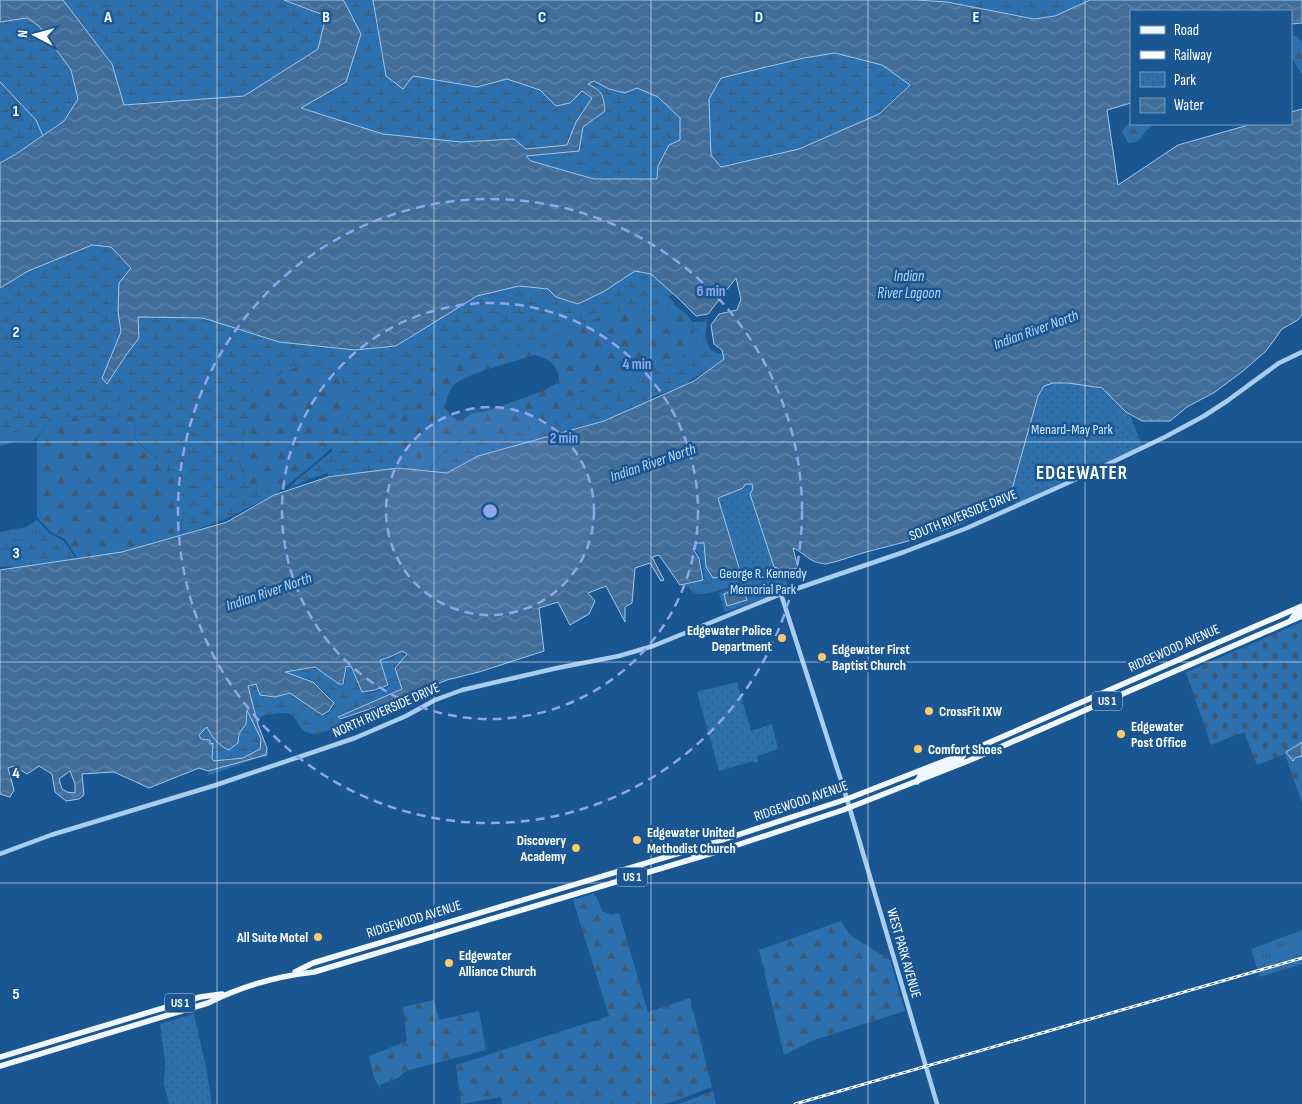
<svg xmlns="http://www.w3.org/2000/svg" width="1302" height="1104" font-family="'Sofia Sans Condensed',sans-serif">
	<defs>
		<pattern id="grass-tufts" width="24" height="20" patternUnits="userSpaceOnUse" patternTransform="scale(1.25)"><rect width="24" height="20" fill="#2d70af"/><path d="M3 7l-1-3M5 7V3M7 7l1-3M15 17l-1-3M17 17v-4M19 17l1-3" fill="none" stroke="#405a74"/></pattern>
		<pattern id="forest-firs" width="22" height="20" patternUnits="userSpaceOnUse" patternTransform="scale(1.25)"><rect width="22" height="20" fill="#2d70af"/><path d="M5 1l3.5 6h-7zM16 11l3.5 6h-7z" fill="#405a74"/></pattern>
		<pattern id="wetland-marsh" width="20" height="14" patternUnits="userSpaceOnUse" patternTransform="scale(1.25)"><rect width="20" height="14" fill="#2d70af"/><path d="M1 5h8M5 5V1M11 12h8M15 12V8" fill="none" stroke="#405a74"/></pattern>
		<pattern id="cemetery-stones" width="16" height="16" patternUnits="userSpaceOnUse" patternTransform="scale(1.25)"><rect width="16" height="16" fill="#2d70af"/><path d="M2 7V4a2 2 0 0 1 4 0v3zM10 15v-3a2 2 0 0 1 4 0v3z" fill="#405a74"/></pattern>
		<pattern id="park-dots" width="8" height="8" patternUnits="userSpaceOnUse" patternTransform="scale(1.25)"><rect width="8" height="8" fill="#2d70af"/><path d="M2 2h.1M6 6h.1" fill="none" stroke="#405a74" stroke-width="1.8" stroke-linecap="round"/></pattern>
		<pattern id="water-waves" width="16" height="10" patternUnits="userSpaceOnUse" patternTransform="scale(1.25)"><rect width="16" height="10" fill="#426d98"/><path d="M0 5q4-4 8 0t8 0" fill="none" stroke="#5e83a7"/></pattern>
	</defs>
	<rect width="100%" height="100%" fill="#1a5691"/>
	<g fill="url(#grass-tufts)">
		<path d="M40 429 34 441H18L0 446V434Z"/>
		<path d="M37 520 49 533 34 535 28 540 8 539 0 541V532L26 527Z"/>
		<path d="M1302 930V964L1260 977 1251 949Z"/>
	</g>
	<g fill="url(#forest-firs)" fill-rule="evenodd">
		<path d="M1291 35 1296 36 1302 41V75L1291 56Z"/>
		<path d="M1131 121V124H1174C1167 124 1159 123 1153 126 1140 132 1145 143 1128 143L1122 131Z"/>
		<path d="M626 306 651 312 669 310H678C687 321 699 335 697 349L673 369 580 401 572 415C549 424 525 433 501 437 484 440 467 437 452 446 441 452 434 465 427 474L401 467H396L384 433 389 421 400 414 415 371 481 347 561 328ZM535 355C549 359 560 366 559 382L543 391 490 410 471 414 464 419 457 420 451 416 445 407C447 399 448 391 454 385 466 373 517 361 535 355Z"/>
		<path d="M299 366 342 378 353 410 337 443 314 464 274 495 246 481 239 460 254 385Z"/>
		<path d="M134 416 136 441 159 461 185 495 180 535 122 552 78 559 65 539 51 532 37 517V439L51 417Z"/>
		<path d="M595 893 602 911 612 915 619 913 648 1012 690 998 712 1087 667 1104H502L501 1097 461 1104 456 1065 609 1016 573 900Z"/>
		<path d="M841 921 850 935 890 960 905 1011 814 1040 784 1055 759 950Z"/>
		<path d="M434 1000 439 1020 479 1011 486 1050 406 1071 398 1078 380 1085 382 1091 374 1078 369 1056 407 1041 403 1007Z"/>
		<path d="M713 1091 716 1104H679Z"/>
	</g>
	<g fill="url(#wetland-marsh)">
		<path d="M63 0H284L326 16 318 50 244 96 123 105 112 64Z"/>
		<path d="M342 0H373L386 75 403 89 413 76 477 87 507 79 540 90 556 106 570 103 582 91 592 99 576 122 567 145 526 149 514 139 461 142 383 134 301 108 346 82 361 34 344 1Z"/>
		<path d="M916 0H1092L1070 17 1034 19 947 2Z"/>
		<path d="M27 18 39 26 71 70 78 99 64 121 16 154 0 163V22Z"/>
		<path d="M835 53 882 65 910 84 884 108 883 113 806 146 803 150 721 167 711 155 709 99 721 78 804 58Z"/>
		<path d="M594 81 609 89 625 93 637 88 658 97 680 118V141L658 166 657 179H594L531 161 526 156 579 151 582 127 605 111 588 84Z"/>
		<path d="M92 245 111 247 131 268 118 311 121 332 102 378 126 355 139 338 138 317 203 318 279 342 397 346 476 296 519 286 548 289 556 297 623 279 635 271 651 274 674 294 668 297 673 301 674 305 688 315 692 322H701L708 319C704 335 704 354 724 354L723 361 718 363 704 374 697 376 681 387 653 396 648 402 604 421 488 453 458 474H427L440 457 450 447 464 440 501 437 565 418 574 394 590 386C619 394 671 362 697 348 699 335 686 321 678 310H669L651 312 639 309 613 313 563 329 550 342 542 346 490 347 436 364 415 384 413 410C403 413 393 416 388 424L393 454 398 468 328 477V473L306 480 288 490 296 481 332 451V448L337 443 351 413 342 378 299 366 254 385 239 461 246 481 274 495 223 520 181 535 184 494 159 461 136 440 134 416 51 417 37 438 15 431 0 438V288L28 271Z"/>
		<path d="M49 533 64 541 77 560 20 569 16 567H0V541L8 539 27 540 34 535Z"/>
		<path d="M702 540 739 572 743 582C730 587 705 597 693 593L690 589 686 585V583L700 578 703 580 705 579C702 568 703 557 695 548V544Z"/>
		<path d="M400 652H404V658L396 664 394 667 403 687 401 691 340 716 339 719 343 722H346C336 726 320 737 309 733 293 728 302 708 274 714 269 715 264 714 260 718L259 724 269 755 266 757H260L207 776 209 771C227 765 251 762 264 746L247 686 258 682V692L261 695 290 692 311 705 318 714 327 715 335 706 328 694 310 679 287 674 291 669H320L344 685 345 683 347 667 354 666 357 670V684L363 693 375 692 390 686 382 668 381 660 392 659Z"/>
		<path d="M246 710 249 712 261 739 260 749 243 758 214 761 212 759V743L210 745V740L201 739 199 735 207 727 219 744 229 750 235 746 240 738 239 734 245 726Z"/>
	</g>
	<path fill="url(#cemetery-stones)" d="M1302 622V803L1285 754 1257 765 1244 732 1211 745 1186 672Z"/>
	<g fill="url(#park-dots)">
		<path d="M1064 378 1103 390 1124 409 1131 417 1142 446 1015 504 1010 487 1017 392Z"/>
		<path d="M746 484H752L753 489 750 494 774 567 783 570 789 590 725 612 719 593 745 583 718 498 743 488Z"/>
		<path d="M737 682 751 731 772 724 778 749 758 756 757 758 758 762 754 763 753 761 719 771 697 692Z"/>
		<path d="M194 1014 206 1067 212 1104H169L164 1085 165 1062 160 1024Z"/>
	</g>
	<path fill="#2d70af" d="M1094 434 1097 444 1081 449 1078 439Z"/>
	<g fill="url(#water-waves)" stroke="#9cc9f1" fill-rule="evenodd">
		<path d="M0 0H63L112 64 124 105 244 96 318 49 326 16 284 0H342L344 1 361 34 346 82 301 108 383 134 461 142 514 139 526 149 567 145 576 122 592 98 582 91 570 103 556 106 540 90 507 79 477 87 413 76 403 89 386 76 373 0H916L947 2 1034 19 1055 16 1090 0H1302V23L1291 24V11H1131V103L1107 110 1118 185 1178 145 1252 124H1291V112L1302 109V315L1298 320 1282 329 1266 351 1243 371 1215 392 1187 407 1170 421H1142L1126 412 1102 388 1068 383H1053L1044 386 1038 396 1012 489C975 527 916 539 866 552 852 556 840 561 826 564 807 562 807 554 793 548L798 568 783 570 774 567 750 494 753 489 752 484H745L743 488 718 498 741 574 713 578 706 567 704 543H697L693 549 699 558 703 580 680 585 659 555 652 557 664 580 661 581 650 563 635 568 632 603 625 607V622L606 586 588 593 595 601 589 614 570 625 558 602 539 608 544 651 479 672 447 680 411 695 340 719 338 717 402 689 395 668 407 654 402 651 390 657 380 660 388 685 375 690 362 692 351 666 346 667 343 684H339L315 667 285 672 313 682 334 703 329 711 322 715 290 693 275 697 260 695 256 684 248 686 258 725 267 748 266 755 208 771 199 768 149 788 114 772 82 774 84 795 79 799 66 801 55 792 52 774 39 766 27 774 14 766 8 768 14 790 10 797 0 794V570L122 552 227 522 274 495 328 477 398 468 447 473 478 456 604 421 694 381 724 359 722 350 714 344 711 325 719 314 737 310 741 299 736 278 708 314 696 316 679 299 651 274 635 271 603 292 578 304 556 297 548 289 519 286 477 296 396 346 355 350 279 342 203 318 138 317 139 338 126 355 107 384 102 378 121 332 118 311 119 283 131 268 111 247 92 245 28 271 0 288V163L16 154 64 121 78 99 71 70 39 26 27 18 0 22ZM835 53 882 65 910 85 879 114 799 149 721 167 711 155 709 99 721 78 804 58ZM594 81 609 89 625 93 637 88 658 97 680 118V140L669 145 658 166 657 179H594L531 161 526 156 579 151 583 127 605 111C603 94 603 92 588 84ZM247 710 261 739 260 749 243 758 214 761 212 759 213 743 210 744V740L201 739 199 735 207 727C210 735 220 747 229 750L238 743 239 734 246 724ZM70 771 75 784V793L67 792 62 789 59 779Z"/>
		<path d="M743 587 747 600 727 606 724 594Z"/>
		<path d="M1302 742V756L1295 758 1293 761 1286 752Z"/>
	</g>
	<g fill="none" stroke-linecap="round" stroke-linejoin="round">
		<path stroke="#9cc9f1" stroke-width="1" d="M0 82 36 120 43 136"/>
		<g stroke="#a9cdef" stroke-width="4.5">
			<path d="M781 594 847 799 937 1104"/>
			<path d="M0 854 51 835 216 785 355 738 406 716 435 700 462 690 557 668 619 656 653 646 781 594 904 552 967 528 1081 477 1165 437 1204 416 1227 401 1279 363 1302 352"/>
		</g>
		<g stroke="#f1f7ff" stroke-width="5.5">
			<path d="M1291 620 1295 614 1302 611"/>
			<path d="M917 782 920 776 961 759 965 753"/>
			<path d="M694 855 708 848 712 845"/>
			<path d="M295 972 313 963 713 843 847 799 965 753 1302 606"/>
			<path d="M0 1057 200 997 222 994"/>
			<path d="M0 1066 208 1003C240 987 278 976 314 972L716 852 843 810 968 761 1302 616"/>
		</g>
		<defs>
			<path id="rail" d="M795 1104 1302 958"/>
		</defs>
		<use href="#rail" stroke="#fff" stroke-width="3"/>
		<use href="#rail" stroke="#1a5691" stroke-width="1" stroke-dasharray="4" stroke-linecap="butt"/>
	</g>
	<path fill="none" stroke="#fff" stroke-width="1" stroke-opacity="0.55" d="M217 0V1104M434 0V1104M651 0V1104M868 0V1104M1085 0V1104M0 221H1302M0 442H1302M0 662H1302M0 883H1302"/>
	<circle cx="490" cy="511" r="104" fill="#8ea6ec" fill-opacity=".12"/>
	<g fill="none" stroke="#8ea6ec" stroke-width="2.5" stroke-dasharray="9 6">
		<circle cx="490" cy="511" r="104"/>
		<circle cx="490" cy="511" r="208"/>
		<circle cx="490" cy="511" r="312"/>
	</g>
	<g fill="#ffc967" stroke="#1a5691" stroke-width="2">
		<circle cx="782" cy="638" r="5"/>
		<circle cx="822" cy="657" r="5"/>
		<circle cx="929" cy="711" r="5"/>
		<circle cx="1121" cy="734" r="5"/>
		<circle cx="918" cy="749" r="5"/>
		<circle cx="637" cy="840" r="5"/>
		<circle cx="576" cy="848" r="5"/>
		<circle cx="318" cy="937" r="5"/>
		<circle cx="449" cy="963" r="5"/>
	</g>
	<g text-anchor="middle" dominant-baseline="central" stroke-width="5" stroke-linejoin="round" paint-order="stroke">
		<g fill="#1a5691" stroke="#baccde" stroke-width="1">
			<rect x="1092" y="691.5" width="30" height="19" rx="4"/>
			<rect x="617" y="867.5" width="30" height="19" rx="4"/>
			<rect x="165" y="993.5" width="30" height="19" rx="4"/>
		</g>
		<g font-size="12" font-weight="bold" fill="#fff">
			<text x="1107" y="701">US 1</text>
			<text x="632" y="877">US 1</text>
			<text x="180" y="1003">US 1</text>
		</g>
		<g font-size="14" fill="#d0e6fa" stroke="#1a5691">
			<text x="1072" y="429">Menard-May Park</text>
			<text x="763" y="573">George R. Kennedy<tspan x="763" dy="16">Memorial Park</tspan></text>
		</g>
		<g font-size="14" fill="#fff" stroke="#1a5691">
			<text transform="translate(963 515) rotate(-22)">SOUTH RIVERSIDE DRIVE</text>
			<text transform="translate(1174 648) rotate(-24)">RIDGEWOOD AVENUE</text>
			<text transform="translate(386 710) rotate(-24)">NORTH RIVERSIDE DRIVE</text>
			<text transform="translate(801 801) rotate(-19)">RIDGEWOOD AVENUE</text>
			<text transform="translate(414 919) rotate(-17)">RIDGEWOOD AVENUE</text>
			<text transform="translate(904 953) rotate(74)">WEST PARK AVENUE</text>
		</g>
		<g font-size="14" font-weight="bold" fill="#fff" stroke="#1a5691" text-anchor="start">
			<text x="772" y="630" text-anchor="end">Edgewater Police<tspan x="772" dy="16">Department</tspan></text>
			<text x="832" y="649">Edgewater First<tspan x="832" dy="16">Baptist Church</tspan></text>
			<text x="939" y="711">CrossFit IXW</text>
			<text x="1131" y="726">Edgewater<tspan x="1131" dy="16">Post Office</tspan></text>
			<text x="928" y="749">Comfort Shoes</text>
			<text x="647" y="832">Edgewater United<tspan x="647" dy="16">Methodist Church</tspan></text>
			<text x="566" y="840" text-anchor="end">Discovery<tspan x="566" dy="16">Academy</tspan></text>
			<text x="308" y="937" text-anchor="end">All Suite Motel</text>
			<text x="459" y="955">Edgewater<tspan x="459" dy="16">Alliance Church</tspan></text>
		</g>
		<g font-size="15" font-style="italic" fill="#b5d7f6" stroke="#1a5691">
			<text x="909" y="276">Indian<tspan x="909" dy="17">River Lagoon</tspan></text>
			<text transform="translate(1036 330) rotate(-20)">Indian River North</text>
			<text transform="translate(653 463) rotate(-19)">Indian River North</text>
			<text transform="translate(269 592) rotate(-19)">Indian River North</text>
		</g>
		<g font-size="19" font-weight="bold" letter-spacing="1" fill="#fff" stroke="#1a5691">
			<text x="1082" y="473">EDGEWATER</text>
		</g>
	</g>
	<g font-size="16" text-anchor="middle" font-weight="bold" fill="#fff" stroke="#1a5691" stroke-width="5" stroke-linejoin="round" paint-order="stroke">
		<text x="108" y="22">A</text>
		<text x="326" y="22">B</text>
		<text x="542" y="22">C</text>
		<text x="759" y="22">D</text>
		<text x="976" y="22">E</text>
		<text x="16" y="116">1</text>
		<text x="16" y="337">2</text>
		<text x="16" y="558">3</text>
		<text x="16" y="778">4</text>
		<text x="16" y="999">5</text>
	</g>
	<circle cx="490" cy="511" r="8" fill="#8ea6ec" stroke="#1a5691" stroke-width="2.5"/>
	<g font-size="15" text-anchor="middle" font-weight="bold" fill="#8ea6ec" stroke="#1a5691" stroke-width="5" stroke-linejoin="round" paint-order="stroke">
		<text x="711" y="296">6 min</text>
		<text x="637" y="369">4 min</text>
		<text x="564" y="443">2 min</text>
	</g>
	<rect x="1130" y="10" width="162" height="115" fill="#1a5691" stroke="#769abd"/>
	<rect x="1140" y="26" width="25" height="8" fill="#f1f7ff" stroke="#769abd"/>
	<text x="1174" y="35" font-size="15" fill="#ffffff">Road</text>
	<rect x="1140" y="51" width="25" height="8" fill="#ffffff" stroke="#769abd"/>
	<text x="1174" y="60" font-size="15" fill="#ffffff">Railway</text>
	<rect x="1140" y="72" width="25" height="15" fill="url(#park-dots)" stroke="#769abd"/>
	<text x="1174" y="85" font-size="15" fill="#ffffff">Park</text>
	<rect x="1140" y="98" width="25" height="15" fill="url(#water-waves)" stroke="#769abd"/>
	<text x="1174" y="110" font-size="15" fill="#ffffff">Water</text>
	<g transform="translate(35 35) rotate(276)" stroke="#1a5691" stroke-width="4" paint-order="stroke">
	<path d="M0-4L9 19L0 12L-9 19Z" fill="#ffffff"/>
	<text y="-8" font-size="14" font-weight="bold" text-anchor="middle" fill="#ffffff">N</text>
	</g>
</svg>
